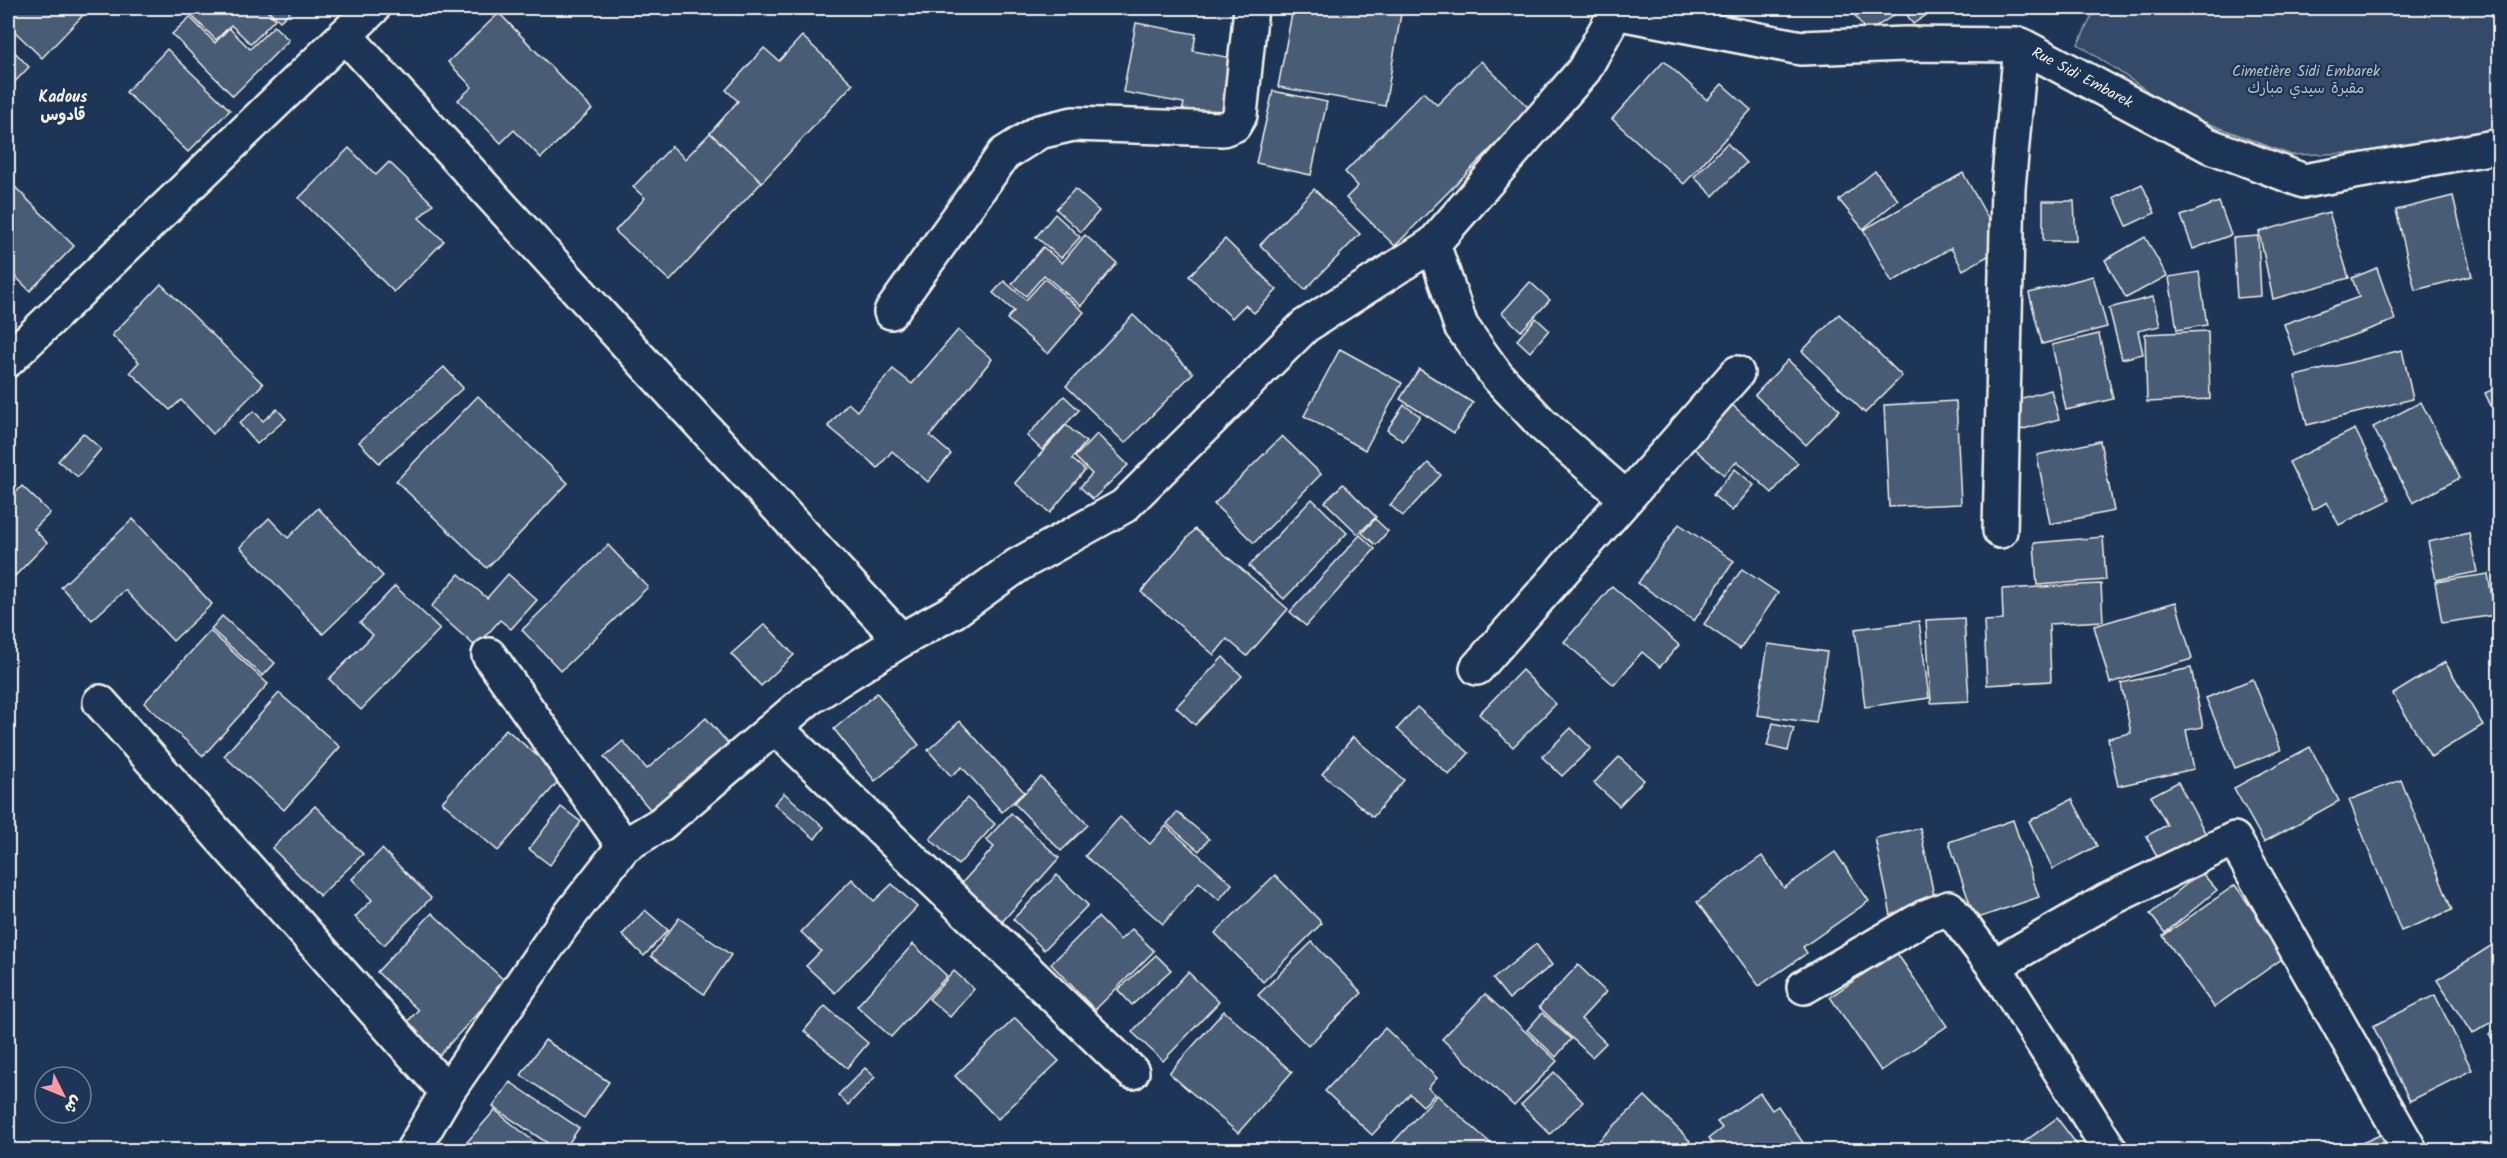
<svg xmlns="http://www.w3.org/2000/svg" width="2507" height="1158" font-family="Kalam,'Playpen Sans Arabic',sans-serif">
	<rect width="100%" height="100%" fill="#1d3557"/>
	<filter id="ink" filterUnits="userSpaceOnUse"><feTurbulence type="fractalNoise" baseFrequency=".0167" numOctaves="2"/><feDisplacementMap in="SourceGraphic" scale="12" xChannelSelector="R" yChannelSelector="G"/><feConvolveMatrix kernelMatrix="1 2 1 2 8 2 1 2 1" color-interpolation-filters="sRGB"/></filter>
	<g filter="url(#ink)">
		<path fill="#354a67" stroke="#949ea8" stroke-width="1.5" d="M2096 8H2499V129L2386 152 2291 155 2179 112 2078 44Z"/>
		<g fill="#485b74" stroke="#f4f1e8" stroke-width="1.5">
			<path d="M8 8H85L88 10 42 58 8 25Z"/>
			<path d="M195 8H264L275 19 251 44 231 25 216 40 189 13Z"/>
			<path d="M266 8H294L280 21Z"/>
			<path d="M1293 8H1402L1385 106 1278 87Z"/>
			<path d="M1850 8H1936L1913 24 1903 9 1867 33Z"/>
			<path d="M499 13 592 109 541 158 514 130 501 143 458 100 472 87 448 62Z"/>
			<path d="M190 17 215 43 229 28 250 49 274 26 289 40 233 96 172 34Z"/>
			<path d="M1136 23 1196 34 1193 51 1243 60 1231 122 1182 113 1184 103 1123 92Z"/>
			<path d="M802 36 853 84 762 182 710 133 738 101 726 90 764 48 779 61Z"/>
			<path d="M8 45 29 67 8 89Z"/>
			<path d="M167 49 230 110 188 152 126 92Z"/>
			<path d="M1481 61 1530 109 1395 246 1346 198 1358 186 1345 172 1423 92 1437 105Z"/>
			<path d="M1664 61 1707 100 1722 84 1751 110 1684 184 1612 119Z"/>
			<path d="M1273 91 1327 102 1311 175 1256 163Z"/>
			<path d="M710 133 762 182 670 281 615 231 645 198 633 187 672 146 685 159Z"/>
			<path d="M1727 143 1746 163 1713 196 1694 177Z"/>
			<path d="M349 148 376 175 389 162 433 204 419 218 444 241 394 292 299 198Z"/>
			<path d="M1875 171 1898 200 1863 229 1839 200Z"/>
			<path d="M1963 173 2004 247 1963 270 1951 248 1892 282 1863 230Z"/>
			<path d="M8 180 74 246 30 291 8 269V260L13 254 8 248V219L12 215 8 211Z"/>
			<path d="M2142 184 2155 213 2127 226 2114 197Z"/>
			<path d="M1075 189 1099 211 1081 232 1056 209Z"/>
			<path d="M1314 189 1360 234 1305 290 1260 245Z"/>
			<path d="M2453 196 2472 276 2415 290 2396 210Z"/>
			<path d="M2043 201H2074L2076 241H2043Z"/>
			<path d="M2219 202 2231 235 2193 249 2181 216Z"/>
			<path d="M2329 212 2349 278 2273 299 2259 232Z"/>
			<path d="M1055 214 1080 237 1061 258 1036 237Z"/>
			<path d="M1085 235 1117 263 1081 306 1044 275 1026 296 1012 284 1043 247 1062 263Z"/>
			<path d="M2258 236 2261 296 2237 298 2233 238Z"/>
			<path d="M2145 237 2167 276 2126 298 2105 260Z"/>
			<path d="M1225 239 1277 290 1254 313 1245 305 1232 318 1189 276Z"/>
			<path d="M2377 268 2395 320 2295 356 2284 324 2359 297 2352 278Z"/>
			<path d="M2199 272 2207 325 2177 330 2169 277Z"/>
			<path d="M2093 276 2107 327 2042 344 2029 293Z"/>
			<path d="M1045 279 1084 312 1048 354 1007 319 1014 311 993 293 1004 281 1026 300Z"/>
			<path d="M1530 282 1550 300 1521 331 1502 313Z"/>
			<path d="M161 284 263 384 213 434 181 400 170 410 130 372 139 362 112 335Z"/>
			<path d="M2153 297 2160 326 2138 331 2143 354 2122 359 2109 308Z"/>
			<path d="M1839 314 1902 376 1865 413 1802 351Z"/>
			<path d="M1133 315 1193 373 1125 443 1066 386Z"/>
			<path d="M1536 318 1549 330 1530 352 1517 340Z"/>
			<path d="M958 330 992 359 930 436 951 454 928 482 892 451 878 468 828 426 848 403 857 411 893 369 912 384Z"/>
			<path d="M2208 331 2210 399 2147 402 2145 334Z"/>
			<path d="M2099 334 2113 399 2066 410 2052 345Z"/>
			<path d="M1340 349 1402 383 1365 450 1304 416Z"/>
			<path d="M2402 350 2413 399 2307 425 2295 376Z"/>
			<path d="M1788 360 1840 410 1806 445 1755 395Z"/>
			<path d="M444 367 463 388 379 463 359 442Z"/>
			<path d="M1419 369 1473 403 1454 433 1400 399Z"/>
			<path d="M2500 386V425L2485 393Z"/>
			<path d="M2051 390 2059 419 2020 430 2012 401Z"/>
			<path d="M478 396 568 483 487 568 396 481Z"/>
			<path d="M1064 396 1079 410 1042 450 1027 436Z"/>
			<path d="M1956 401 1961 504 1889 507 1884 405Z"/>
			<path d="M2421 402 2460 478 2413 503 2373 427Z"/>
			<path d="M1730 403 1798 463 1772 493 1737 461 1724 475 1691 446Z"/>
			<path d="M1404 405 1420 416 1403 441 1387 430Z"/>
			<path d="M277 409 286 419 257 444 239 423 254 411 263 421Z"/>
			<path d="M1066 425 1086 442 1072 459 1085 470 1050 513 1015 483Z"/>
			<path d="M2355 429 2390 500 2339 525 2327 502 2313 510 2289 462Z"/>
			<path d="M83 433 101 449 78 477 58 461Z"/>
			<path d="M1097 434 1128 465 1093 499 1080 487 1092 474 1075 457Z"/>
			<path d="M1282 436 1321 474 1254 543 1214 504Z"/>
			<path d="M2100 441 2114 511 2050 524 2037 455Z"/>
			<path d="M1428 463 1441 475 1403 516 1390 505Z"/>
			<path d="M1735 469 1754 485 1732 511 1713 495Z"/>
			<path d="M1343 484 1376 517 1358 534 1325 502Z"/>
			<path d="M22 486 50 513 34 529 47 543 11 580 8 576V501Z"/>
			<path d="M1312 499 1347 533 1284 599 1249 566Z"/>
			<path d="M318 508 383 576 323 634 240 547 269 518 288 538Z"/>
			<path d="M133 519 212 604 173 641 125 590 92 620 61 587Z"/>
			<path d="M1375 519 1388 531 1376 545 1362 533Z"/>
			<path d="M1679 524 1734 561 1694 621 1638 583Z"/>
			<path d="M1195 529 1288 609 1247 656 1227 639 1214 655 1141 592Z"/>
			<path d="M2469 533 2477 572 2436 580 2428 542Z"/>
			<path d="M1360 535 1375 549 1306 626 1290 612Z"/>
			<path d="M2103 537 2106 580 2037 585 2034 543Z"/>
			<path d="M608 545 648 587 561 671 522 630Z"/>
			<path d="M1742 569 1778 593 1740 649 1704 624Z"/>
			<path d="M459 574 487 598 508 574 537 600 511 629 500 620 476 647 431 607Z"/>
			<path d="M2488 574 2495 615 2442 623 2435 582Z"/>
			<path d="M2101 584 2103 621 2049 624 2051 681 1987 685 1984 621 2003 620 2002 589Z"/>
			<path d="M395 586 440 629 361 710 329 679 373 635 360 623Z"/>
			<path d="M1612 586 1679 645 1660 667 1642 652 1614 685 1564 642Z"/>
			<path d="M2176 602 2192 659 2110 683 2094 626Z"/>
			<path d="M222 616 275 663 263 676 211 629Z"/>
			<path d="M1964 618 1969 701 1931 703 1926 620Z"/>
			<path d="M1919 621 1929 698 1865 707 1855 629Z"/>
			<path d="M765 624 794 655 761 686 731 654Z"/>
			<path d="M210 631 268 684 203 756 144 703Z"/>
			<path d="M1768 644 1827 652 1816 723 1757 715Z"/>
			<path d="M1223 657 1242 676 1195 725 1176 707Z"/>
			<path d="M2445 662 2483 725 2431 757 2393 694Z"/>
			<path d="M2191 668 2203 727 2186 730 2194 769 2118 786 2108 738 2131 733 2121 683Z"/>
			<path d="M1522 670 1556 704 1513 747 1479 714Z"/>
			<path d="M2253 679 2281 750 2235 768 2206 698Z"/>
			<path d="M279 693 340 747 284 810 224 756Z"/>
			<path d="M877 693 919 745 875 781 834 729Z"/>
			<path d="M1417 707 1469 753 1449 775 1397 729Z"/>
			<path d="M706 718 733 749 656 816 604 757 623 741 647 769Z"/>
			<path d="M960 721 1024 792 1002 812 962 767 951 776 928 750Z"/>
			<path d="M1773 723 1794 728 1788 751 1767 746Z"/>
			<path d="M1571 728 1591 748 1562 776 1542 757Z"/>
			<path d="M506 729 562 777 498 851 442 802Z"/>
			<path d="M1353 737 1404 780 1373 817 1322 774Z"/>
			<path d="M2310 747 2339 801 2264 842 2234 788Z"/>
			<path d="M1619 757 1644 780 1619 806 1594 783Z"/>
			<path d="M1041 777 1088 825 1061 851 1014 803Z"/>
			<path d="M2401 780 2452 910 2401 931 2349 800Z"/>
			<path d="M2178 782 2208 838 2161 863 2146 836 2167 825 2151 796Z"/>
			<path d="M784 793 824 827 815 839 774 804Z"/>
			<path d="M967 798 995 824 958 865 930 839Z"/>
			<path d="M2072 799 2097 846 2053 869 2029 821Z"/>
			<path d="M315 806 363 854 320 896 272 848Z"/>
			<path d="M561 807 581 822 550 865 529 849Z"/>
			<path d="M1177 812 1209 839 1199 851 1167 824Z"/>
			<path d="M1011 813 1059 858 1001 923 960 885 994 847 986 840Z"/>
			<path d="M1120 817 1150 844 1166 826 1232 884 1219 900 1199 882 1163 924 1085 856Z"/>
			<path d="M2013 820 2039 897 1975 919 1949 842Z"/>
			<path d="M1920 828 1936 905 1891 915 1875 838Z"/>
			<path d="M382 849 431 898 384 945 355 917 372 900 352 879Z"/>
			<path d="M1835 852 1869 901 1803 947 1807 953 1759 986 1697 902 1762 856 1784 888Z"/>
			<path d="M2201 872 2217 890 2165 933 2150 914Z"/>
			<path d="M1057 875 1088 905 1044 950 1013 919Z"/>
			<path d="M1275 875 1322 923 1263 982 1215 933Z"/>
			<path d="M852 879 874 901 892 884 917 907 835 993 806 966 821 951 801 932Z"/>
			<path d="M2235 885 2286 956 2214 1007 2163 936Z"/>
			<path d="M645 910 668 930 644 956 622 935Z"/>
			<path d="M432 913 506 982 434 1061 400 1030 418 1010 377 972Z"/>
			<path d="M1098 917 1120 940 1132 929 1154 951 1095 1010 1051 964Z"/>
			<path d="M679 918 731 955 704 994 651 956Z"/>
			<path d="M1312 942 1362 993 1308 1046 1258 995Z"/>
			<path d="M2497 942 2500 946V1017L2472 1034 2437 980Z"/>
			<path d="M913 944 947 976 891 1037 857 1006Z"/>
			<path d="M1536 944 1552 965 1509 999 1493 979Z"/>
			<path d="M1896 952 1947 1026 1881 1071 1830 997Z"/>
			<path d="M1156 955 1171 970 1132 1005 1118 990Z"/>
			<path d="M1578 965 1606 992 1581 1019 1606 1043 1592 1057 1539 1007Z"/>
			<path d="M954 971 974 989 950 1017 929 999Z"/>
			<path d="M1188 972 1219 1002 1163 1061 1132 1032Z"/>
			<path d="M1485 994 1557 1061 1514 1106 1442 1039Z"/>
			<path d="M2435 995 2472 1070 2410 1101 2373 1026Z"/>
			<path d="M825 1006 868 1043 847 1068 804 1031Z"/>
			<path d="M1224 1011 1292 1072 1238 1133 1169 1073Z"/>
			<path d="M1542 1013 1571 1039 1556 1057 1527 1030Z"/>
			<path d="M1015 1018 1059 1061 998 1119 955 1076Z"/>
			<path d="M2500 1026V1047L2489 1035Z"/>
			<path d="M1385 1028 1437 1078 1428 1088 1435 1094 1423 1106 1410 1094 1372 1135 1325 1091Z"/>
			<path d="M545 1040 609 1082 584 1118 521 1075Z"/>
			<path d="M865 1068 875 1077 848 1105 838 1095Z"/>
			<path d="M1554 1072 1583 1102 1550 1134 1521 1105Z"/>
			<path d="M510 1082 579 1128 564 1150H558L493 1107Z"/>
			<path d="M1760 1093 1772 1110 1778 1106 1808 1150H1717L1709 1138 1722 1128 1717 1122Z"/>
			<path d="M1437 1095 1498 1150H1386Z"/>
			<path d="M1645 1096 1690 1141 1681 1150H1589Z"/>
			<path d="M495 1110 544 1150H460Z"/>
			<path d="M2057 1118 2081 1150H2013Z"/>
			<path d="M2387 1132 2395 1150H2346Z"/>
			<path d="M2242 1145 2245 1150H2232Z"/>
		</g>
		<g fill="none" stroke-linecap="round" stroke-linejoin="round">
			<defs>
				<g id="minor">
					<path d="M1615 12 1801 48 1905 44 2021 45 2208 145 2304 181 2500 146"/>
					<path d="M345 35 647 366 901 640"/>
					<path d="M1433 244 1461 326 1497 376 1543 425 1626 498"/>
					<path d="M891 312 1004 154 1039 132 1073 124 1223 129 1234 125 1240 115 1251 8"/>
					<path d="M8 360 373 8"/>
					<path d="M2000 531 2008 188 2021 45"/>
					<path d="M489 655 624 846"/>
					<path d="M1477 668 1737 373"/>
					<path d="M100 702 447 1092"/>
					<path d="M776 728 1132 1072"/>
					<path d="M1994 966 2108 900 2234 839 2410 1150"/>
					<path d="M1804 987 1925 917 1949 908 1994 966 2110 1150"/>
					<path d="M413 1150 447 1092 563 924 624 846 661 824 808 699 901 640 954 611 1018 565 1124 506 1305 326 1433 244 1584 70 1618 8"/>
				</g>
			</defs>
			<use href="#minor" stroke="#f4f1e8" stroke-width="38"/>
			<use href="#minor" stroke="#1d3557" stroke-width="33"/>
		</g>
	</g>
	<g text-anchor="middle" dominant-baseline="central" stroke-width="4.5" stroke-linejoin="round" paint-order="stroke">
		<g font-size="15" fill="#bbbfc1" stroke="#1d3557">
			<text x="2306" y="72">Cimetière Sidi Embarek<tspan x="2306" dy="17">مقبرة سيدي مبارك</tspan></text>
		</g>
		<g font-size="15" fill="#f4f1e8" stroke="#1d3557">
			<text transform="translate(2082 78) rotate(28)">Rue Sidi Embarek</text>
		</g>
		<g font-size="16" font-weight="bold" fill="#f4f1e8" stroke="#1d3557">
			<text x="63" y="97">Kadous<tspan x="63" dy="18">قادوس</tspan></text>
		</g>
	</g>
	<rect width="2507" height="1158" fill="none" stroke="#1d3557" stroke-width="30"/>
	<rect x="15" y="15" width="2477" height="1128" fill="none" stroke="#f4f1e8" stroke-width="2" filter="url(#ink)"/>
	<g transform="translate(63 1095) rotate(133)"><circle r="28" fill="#1d3557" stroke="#738091" stroke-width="1.5"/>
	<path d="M0-4.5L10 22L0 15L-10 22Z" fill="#ff9aa2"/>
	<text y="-9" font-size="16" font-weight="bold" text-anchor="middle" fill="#f4f1e8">ش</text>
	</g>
</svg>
